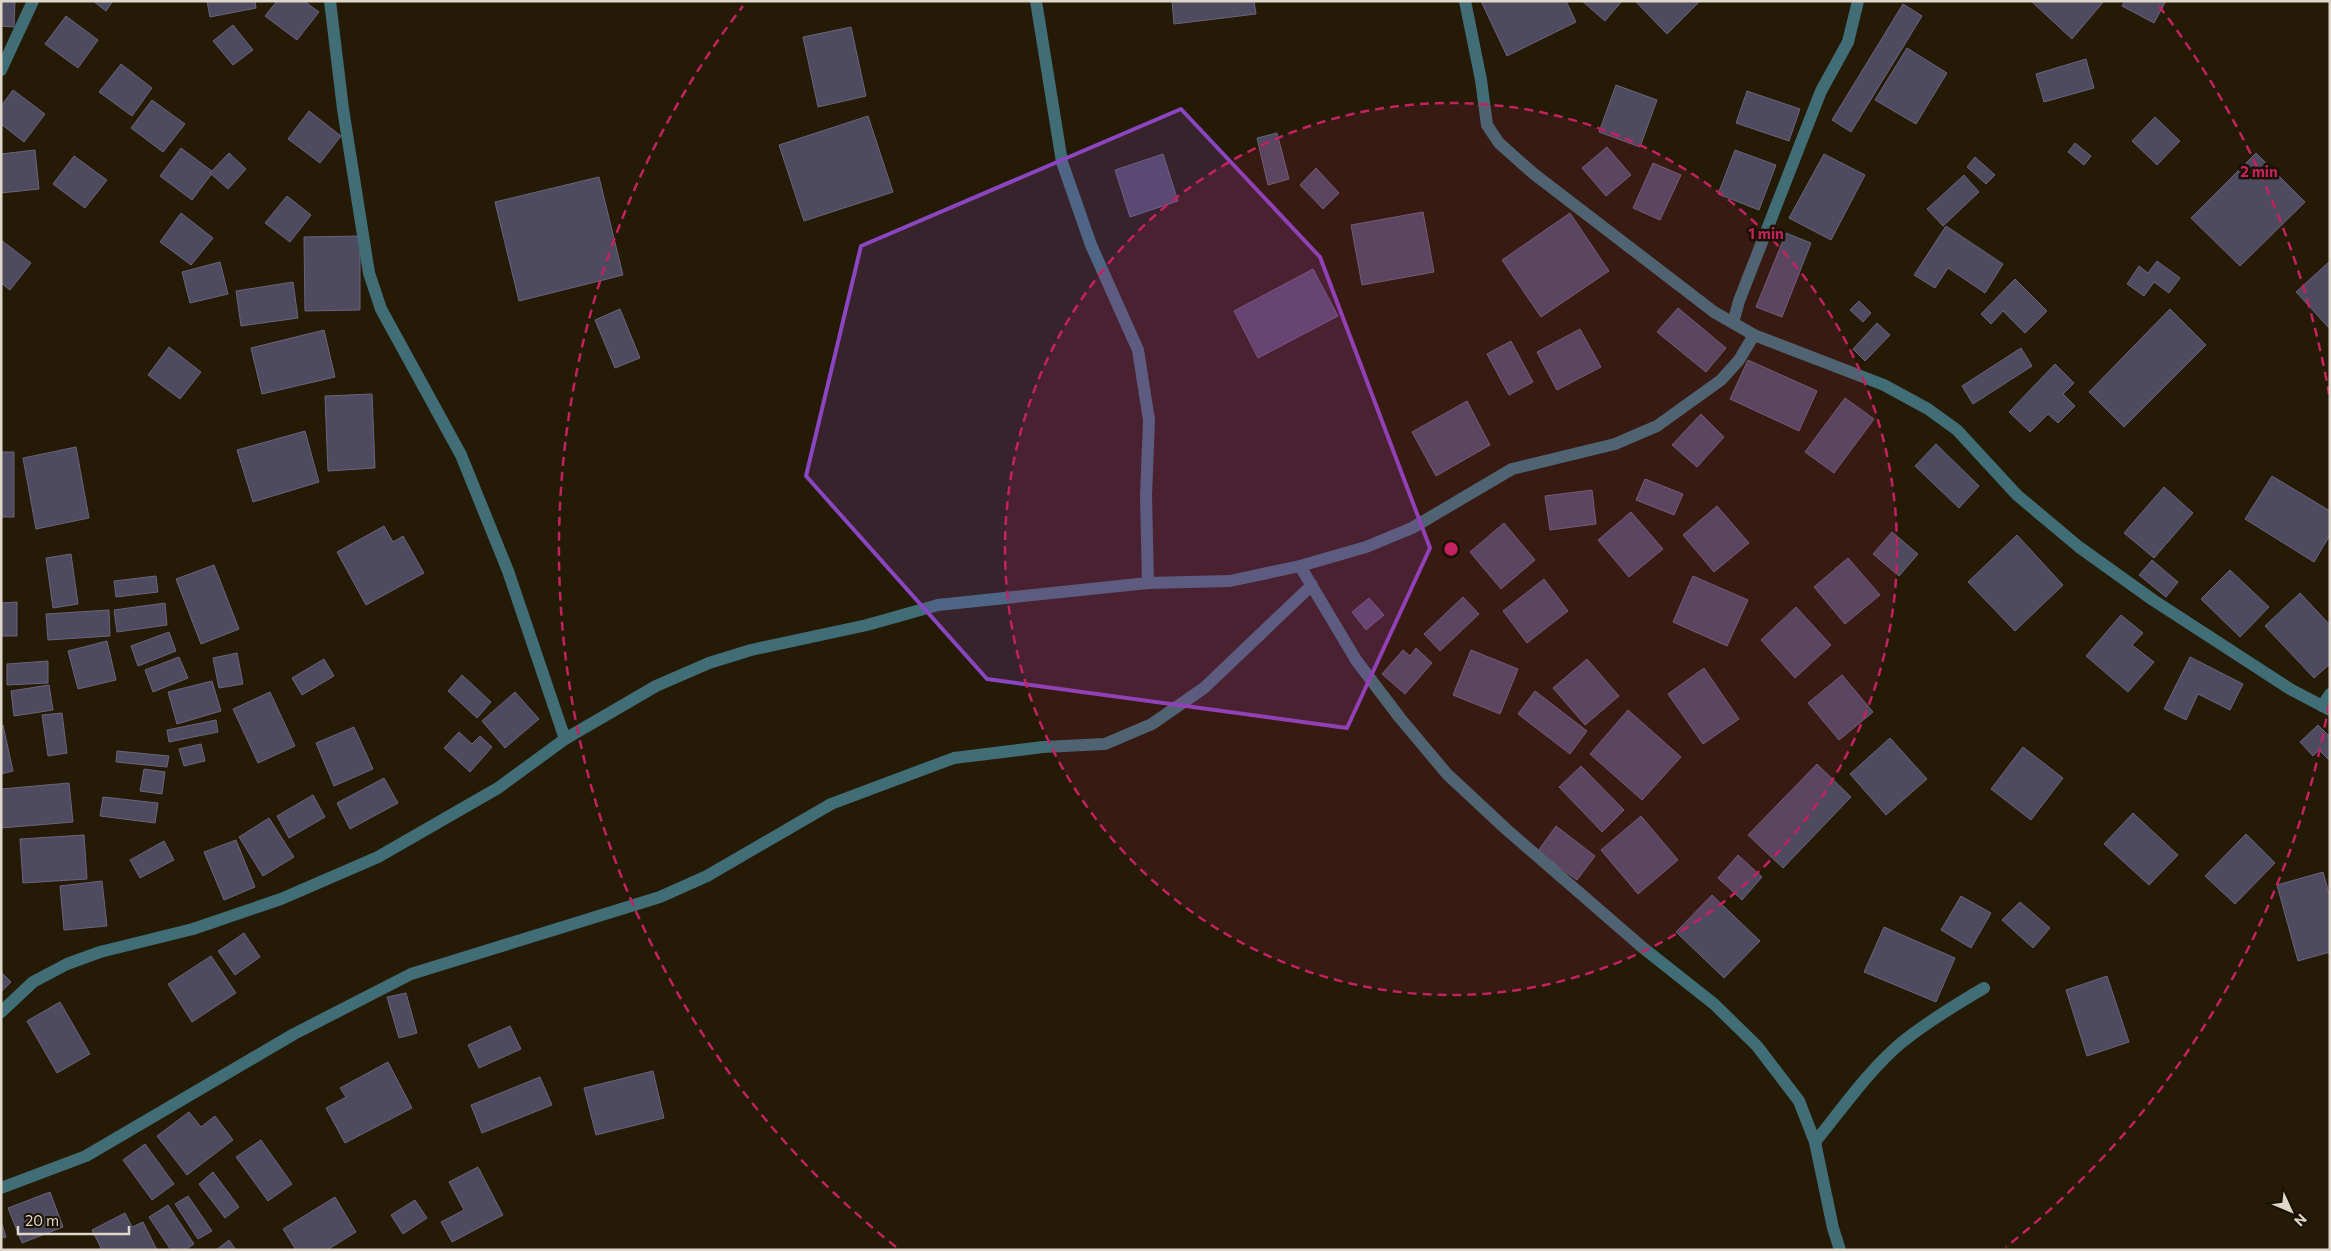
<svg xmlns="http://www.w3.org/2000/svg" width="2331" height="1251" font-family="Commissioner,sans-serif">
	<rect width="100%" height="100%" fill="#241a06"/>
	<g fill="#4e4a60" stroke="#69647c">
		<path d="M1 1H15L14 27 1 26Z"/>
		<path d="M93 1H113L106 11Z"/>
		<path d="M207 1H255L256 8 210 17Z"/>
		<path d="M277 1H304L319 12 297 40 265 16Z"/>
		<path d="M1172 1H1254L1256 14 1174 24Z"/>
		<path d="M1481 1H1566L1576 22 1507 56Z"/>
		<path d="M1582 1H1622L1605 21Z"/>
		<path d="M1635 1H1700L1667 34Z"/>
		<path d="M2031 1H2104L2072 39Z"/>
		<path d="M2125 1H2166L2154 23 2122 6Z"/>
		<path d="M1903 4 1922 16 1851 132 1832 120Z"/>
		<path d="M66 16 98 40 78 68 45 44Z"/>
		<path d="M233 25 253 50 233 65 213 41Z"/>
		<path d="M851 27 866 96 818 107 803 37Z"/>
		<path d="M1907 48 1947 73 1916 124 1875 100Z"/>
		<path d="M2086 59 2094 88 2044 102 2036 74Z"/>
		<path d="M121 64 152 88 132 116 99 92Z"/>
		<path d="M1616 85 1657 100 1640 147 1599 132Z"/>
		<path d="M13 90 45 114 24 142 1 124V106Z"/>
		<path d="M1747 91 1800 109 1789 141 1736 123Z"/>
		<path d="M152 100 185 124 163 152 131 128Z"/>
		<path d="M309 111 341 136 320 163 288 139Z"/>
		<path d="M868 116 893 192 804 221 779 145Z"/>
		<path d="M2155 117 2180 141 2157 165 2132 141Z"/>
		<path d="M1277 133 1289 179 1268 185 1257 138Z"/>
		<path d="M2075 143 2091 156 2084 165 2068 152Z"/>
		<path d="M1607 147 1631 175 1606 196 1582 168Z"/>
		<path d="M181 148 213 172 192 200 160 176Z"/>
		<path d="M35 150 39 189 1 193V154Z"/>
		<path d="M1735 150 1776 165 1759 210 1718 194Z"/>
		<path d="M229 153 246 169 228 189 210 173Z"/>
		<path d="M2256 153 2305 202 2240 266 2191 218Z"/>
		<path d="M1163 154 1178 201 1130 217 1115 170Z"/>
		<path d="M1824 154 1865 175 1831 240 1789 218Z"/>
		<path d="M74 156 107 180 85 208 53 184Z"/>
		<path d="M1975 157 1995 175 1986 184 1967 167Z"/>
		<path d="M1653 163 1681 175 1660 220 1633 208Z"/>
		<path d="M1316 168 1339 193 1323 209 1300 185Z"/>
		<path d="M1964 175 1979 192 1943 226 1927 209Z"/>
		<path d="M599 177 623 275 519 301 495 202Z"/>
		<path d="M287 196 311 215 290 242 265 223Z"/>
		<path d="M1423 212 1434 272 1362 285 1351 225Z"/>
		<path d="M181 213 213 238 191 265 160 242Z"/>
		<path d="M1570 213 1609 271 1541 317 1502 260Z"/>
		<path d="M1946 226 2003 264 1985 293 1948 268 1935 288 1914 275Z"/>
		<path d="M1786 233 1811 243 1782 317 1756 307Z"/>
		<path d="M360 236V310L305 311 304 237Z"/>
		<path d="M1 240 31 263 10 290 1 283Z"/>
		<path d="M2157 261 2180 278 2169 293 2154 282 2144 296 2127 284 2139 266 2148 273Z"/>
		<path d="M2330 261V329L2296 292Z"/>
		<path d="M220 262 228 294 190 303 182 272Z"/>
		<path d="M1313 269 1338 316 1258 358 1234 311Z"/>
		<path d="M2015 279 2047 311 2025 333 2003 311 1991 324 1981 314Z"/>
		<path d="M293 282 298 318 241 326 236 291Z"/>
		<path d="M1859 301 1871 313 1863 322 1850 310Z"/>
		<path d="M1678 308 1726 348 1706 372 1657 332Z"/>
		<path d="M620 309 640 358 615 368 595 320Z"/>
		<path d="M2170 309 2206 345 2124 427 2089 392Z"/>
		<path d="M1877 323 1890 335 1865 361 1853 349Z"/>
		<path d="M1580 329 1601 367 1557 390 1537 352Z"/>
		<path d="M324 330 335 377 262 394 251 348Z"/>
		<path d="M1511 341 1533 382 1509 395 1487 354Z"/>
		<path d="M169 347 201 372 180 399 148 375Z"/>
		<path d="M2021 348 2032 366 1973 404 1962 386Z"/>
		<path d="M1748 360 1817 391 1799 431 1730 399Z"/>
		<path d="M2055 364 2074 383 2063 394 2075 406 2058 423 2048 414 2030 432 2009 412Z"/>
		<path d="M372 394 375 468 328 471 325 396Z"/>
		<path d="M1845 398 1874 419 1834 473 1805 452Z"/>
		<path d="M1467 401 1490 445 1436 476 1412 432Z"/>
		<path d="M1701 414 1724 437 1697 467 1672 445Z"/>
		<path d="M305 431 319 482 253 502 237 450Z"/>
		<path d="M1936 444 1979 486 1959 508 1915 466Z"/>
		<path d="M76 447 89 518 36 529 23 458Z"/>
		<rect x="1" y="452" width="13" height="65"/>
		<path d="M2272 476 2330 511V535L2314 562 2245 519Z"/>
		<path d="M1645 479 1683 494 1674 515 1636 500Z"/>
		<path d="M2164 487 2193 513 2154 558 2124 533Z"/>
		<path d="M1592 490 1596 524 1550 530 1545 496Z"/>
		<path d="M1717 506 1749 543 1714 572 1683 535Z"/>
		<path d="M1631 512 1663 549 1629 577 1598 540Z"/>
		<path d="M1504 523 1535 560 1501 589 1470 552Z"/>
		<path d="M384 526 393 542 403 536 424 573 366 605 337 552Z"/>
		<path d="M1892 532 1918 554 1899 576 1873 554Z"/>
		<path d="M2017 535 2063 585 2015 631 1968 582Z"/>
		<path d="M71 554 78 604 53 608 46 558Z"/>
		<path d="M1848 558 1880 595 1845 624 1814 587Z"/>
		<path d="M2152 560 2178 582 2166 597 2139 575Z"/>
		<path d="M214 565 239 629 201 644 176 579Z"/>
		<path d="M2230 570 2269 607 2240 637 2201 599Z"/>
		<path d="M156 576 158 592 116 597 114 581Z"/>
		<path d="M1693 576 1748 600 1727 646 1673 622Z"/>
		<path d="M1544 579 1568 611 1527 643 1503 611Z"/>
		<path d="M2300 593 2330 625V664L2314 678 2265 626Z"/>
		<path d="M1463 597 1479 614 1440 651 1424 634Z"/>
		<path d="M1369 598 1384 615 1366 630 1352 612Z"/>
		<path d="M17 602V636H1V603Z"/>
		<path d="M165 603 167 625 117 632 114 610Z"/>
		<path d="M1796 607 1831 645 1795 678 1761 640Z"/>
		<path d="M109 610 110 636 48 640 46 614Z"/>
		<path d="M2121 615 2143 633 2132 645 2154 662 2128 692 2086 656Z"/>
		<path d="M169 632 176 651 138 666 131 646Z"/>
		<path d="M107 641 116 680 78 689 68 651Z"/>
		<path d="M1416 648 1432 663 1405 694 1382 674 1403 650 1410 656Z"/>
		<path d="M1471 650 1518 669 1500 714 1453 695Z"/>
		<path d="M237 653 243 684 219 688 213 658Z"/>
		<path d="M179 657 188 678 153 692 145 670Z"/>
		<path d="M2190 657 2243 684 2230 710 2198 694 2186 720 2164 709Z"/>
		<path d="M324 659 334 676 302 695 292 678Z"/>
		<path d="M1587 659 1619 696 1585 725 1553 688Z"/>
		<path d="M48 661V683L7 685V664Z"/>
		<path d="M1704 668 1739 719 1703 744 1668 694Z"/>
		<path d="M462 675 491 702 477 718 448 691Z"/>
		<path d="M1842 675 1873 712 1839 740 1808 703Z"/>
		<path d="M212 681 221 711 177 724 168 692Z"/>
		<path d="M49 685 53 710 14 716 11 691Z"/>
		<path d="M1535 691 1587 731 1570 754 1518 714Z"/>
		<path d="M270 692 295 746 258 763 233 709Z"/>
		<path d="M515 692 539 719 505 748 482 721Z"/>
		<path d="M1628 710 1681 757 1642 800 1590 754Z"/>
		<path d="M62 713 67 753 48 756 42 715Z"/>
		<path d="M216 720 218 732 169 742 167 730Z"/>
		<path d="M3 725 13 771 1 774V726Z"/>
		<path d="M2318 725 2330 737V761L2319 750 2313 756 2300 742Z"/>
		<path d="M354 727 373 769 334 786 316 743Z"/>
		<path d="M459 732 472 744 480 736 492 747 470 772 444 748Z"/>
		<path d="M1890 738 1927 779 1886 815 1850 774Z"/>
		<path d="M201 744 205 761 184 766 179 749Z"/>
		<path d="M2023 747 2063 778 2031 820 1991 789Z"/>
		<path d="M117 751 169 756 167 767 116 762Z"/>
		<path d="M1817 764 1851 797 1783 868 1748 835Z"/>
		<path d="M1581 766 1624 810 1602 832 1559 787Z"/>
		<path d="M144 769 165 772 162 794 140 791Z"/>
		<path d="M384 778 398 803 350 829 337 803Z"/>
		<path d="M69 783 73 822 1 828V789Z"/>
		<path d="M313 795 325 817 289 838 277 816Z"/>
		<path d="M103 797 158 803 155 823 100 816Z"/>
		<path d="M2133 813 2178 855 2149 885 2104 844Z"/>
		<path d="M1641 816 1678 860 1638 894 1601 850Z"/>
		<path d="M269 818 294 857 263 876 239 837Z"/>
		<path d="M1556 826 1595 856 1577 880 1538 851Z"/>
		<path d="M2246 834 2275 863 2235 904 2205 876Z"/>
		<path d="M84 835 87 879 23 883 20 839Z"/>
		<path d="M236 840 255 887 224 900 204 852Z"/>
		<path d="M164 841 174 860 140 878 130 860Z"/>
		<path d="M1738 855 1762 877 1742 900 1718 878Z"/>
		<path d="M2323 872 2330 897V952L2298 961 2277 885Z"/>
		<path d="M102 881 107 926 64 930 60 886Z"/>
		<path d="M1712 895 1760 941 1724 978 1676 932Z"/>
		<path d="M1961 896 1991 913 1971 948 1941 930Z"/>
		<path d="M2020 902 2050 928 2033 948 2002 920Z"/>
		<path d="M1884 927 1955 958 1936 1002 1864 972Z"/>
		<path d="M244 933 260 957 235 975 218 951Z"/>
		<path d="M211 956 236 993 192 1022 168 984Z"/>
		<path d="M1 972 11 982 1 992Z"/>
		<path d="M2107 976 2129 1042 2087 1056 2066 990Z"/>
		<path d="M406 993 417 1033 399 1038 387 997Z"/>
		<path d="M60 1002 90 1054 57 1073 27 1021Z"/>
		<path d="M510 1026 521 1049 479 1068 468 1045Z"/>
		<path d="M388 1062 412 1108 345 1143 326 1108 346 1097 340 1088Z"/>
		<path d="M653 1071 664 1118 596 1135 584 1088Z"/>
		<path d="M540 1077 552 1105 482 1133 471 1105Z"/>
		<path d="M189 1112 201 1127 215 1116 233 1140 187 1175 157 1136Z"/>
		<path d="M261 1140 292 1184 268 1201 236 1157Z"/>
		<path d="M145 1144 174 1184 152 1200 123 1160Z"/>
		<path d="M478 1167 503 1215 452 1242 441 1222 464 1210 449 1182Z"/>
		<path d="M213 1172 239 1207 225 1218 199 1184Z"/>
		<path d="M50 1192 63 1227 22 1243 8 1208Z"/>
		<path d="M188 1196 212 1231 198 1239 175 1204Z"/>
		<path d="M335 1197 356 1232 327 1250H296L283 1229Z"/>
		<path d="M415 1200 427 1218 403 1234 391 1215Z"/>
		<path d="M168 1205 194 1244 185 1250H171L149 1217Z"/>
		<path d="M125 1213 132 1227 143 1222 157 1250H102L92 1230Z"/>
		<path d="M1 1221 6 1237 1 1238Z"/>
		<path d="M229 1240 236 1250H216Z"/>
	</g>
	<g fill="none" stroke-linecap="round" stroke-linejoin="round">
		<g stroke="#406d76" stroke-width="12">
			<path d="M330 1 343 109 369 273 381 309 461 455 508 571 565 739"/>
			<path d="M1036 1 1062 162 1091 245 1138 350 1149 420 1146 496 1148 583"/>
			<path d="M1465 1 1481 80 1487 125 1499 143 1534 174 1714 312 1754 335 1884 385 1928 409 1957 430 2017 495 2079 547 2153 600 2290 689 2330 710"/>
			<path d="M1 70 33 1"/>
			<path d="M1733 323 1739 301 1821 91 1848 42 1858 1"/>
			<path d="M1300 566 1356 660 1400 718 1447 774 1506 829 1642 947 1714 1004 1757 1046 1799 1101 1815 1142 1833 1228 1840 1250"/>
			<path d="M2322 706 2330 694"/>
			<path d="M1 1012 33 982 67 964 100 952 193 929 281 899 378 857 498 788 565 739 656 686 709 663 751 650 867 625 938 605 1148 583 1230 581 1300 566 1366 547 1412 528 1512 469 1615 444 1657 426 1721 380 1739 360 1754 335"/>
			<path d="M1815 1142C1842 1109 1868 1071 1901 1043 1927 1022 1955 1005 1984 988"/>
			<path d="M1 1188 86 1156 294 1034 411 974 660 897 707 876 831 804 954 758 1043 747 1105 744 1152 724 1204 688 1312 585"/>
		</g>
	</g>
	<path fill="#8a46c1" fill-opacity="0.2" stroke="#8a46c1" stroke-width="4" stroke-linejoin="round" d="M1181 109 1320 257 1430 548 1347 728 987 679 806 476 861 246Z"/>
	<circle cx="1451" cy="549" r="446" fill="#c32261" fill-opacity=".12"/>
	<g fill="none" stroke="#c32261" stroke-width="2.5" stroke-dasharray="9 6">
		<circle cx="1451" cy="549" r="446"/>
		<path d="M2329 704A892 892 0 0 1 2006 1247M896 1247A892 892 0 0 1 743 6M2159 6A892 892 0 0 1 2329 394"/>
	</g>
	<circle cx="1451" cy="549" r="8" fill="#c32261" stroke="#1b1100" stroke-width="2.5"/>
	<g font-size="15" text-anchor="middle" font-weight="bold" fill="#c32261" stroke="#1b1100" stroke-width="5" stroke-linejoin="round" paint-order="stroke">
		<text x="2259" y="177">2 min</text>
		<text x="1766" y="239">1 min</text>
	</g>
	<rect width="2331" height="1251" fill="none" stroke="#ded7ca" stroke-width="5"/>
	<g transform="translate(2291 1211) rotate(134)" stroke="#1b1100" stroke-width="4" paint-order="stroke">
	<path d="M0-4L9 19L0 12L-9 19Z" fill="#ded7ca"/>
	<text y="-8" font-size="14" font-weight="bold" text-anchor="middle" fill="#ded7ca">N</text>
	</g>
	<path d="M18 1226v8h111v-8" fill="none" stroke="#ded7ca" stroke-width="2.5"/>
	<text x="25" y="1226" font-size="15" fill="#ded7ca" stroke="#1b1100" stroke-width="4" paint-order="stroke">20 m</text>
</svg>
